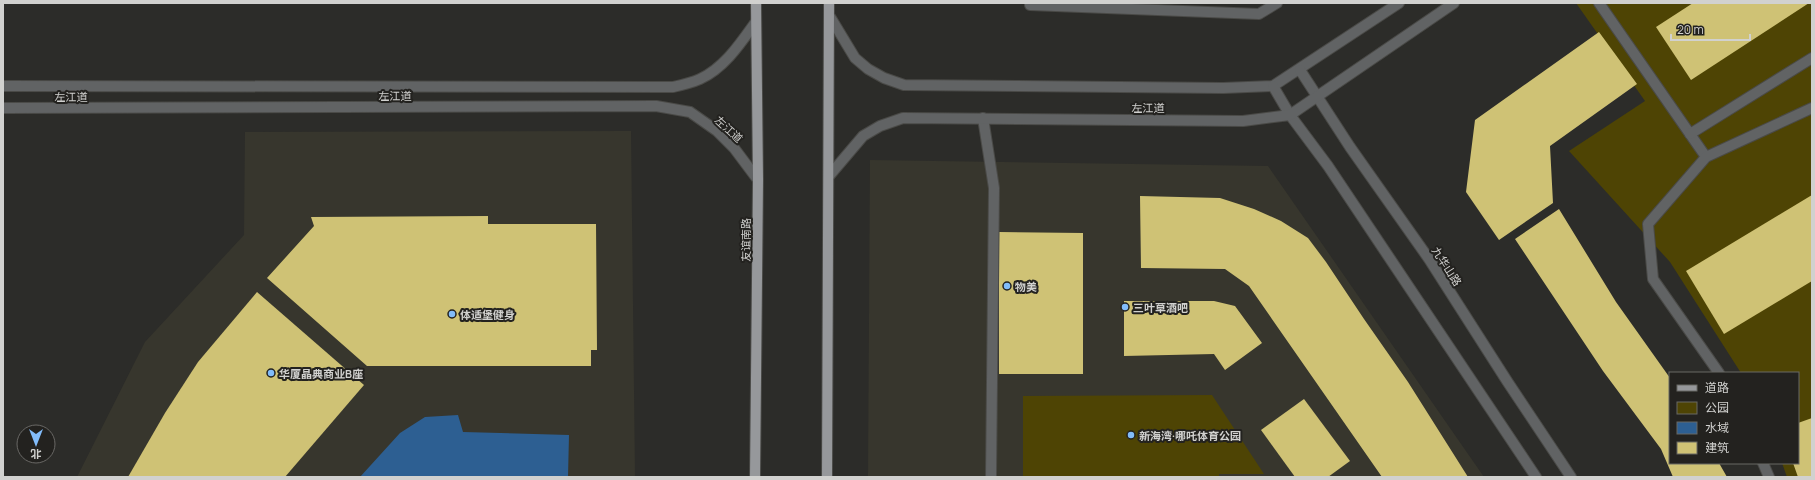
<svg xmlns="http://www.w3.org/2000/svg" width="1815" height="480" font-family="Manrope,'Noto Sans SC',sans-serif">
	<rect width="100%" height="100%" fill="#2c2c29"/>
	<g fill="#37362d">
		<path d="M631 131 635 477H77L145 342 244 235 245 132Z"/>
		<path d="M870 160 1268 166 1484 477H868Z"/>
	</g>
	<g fill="#4e4404">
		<path d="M1576 3H1812V477H1787L1782 463H1798V373H1741L1670 262 1569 151 1645 101Z"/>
		<path d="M1212 395 1264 474H1219V477H1023V396Z"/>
	</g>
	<path fill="#2d5f92" d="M458 415 463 432 569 435 568 477H360L400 433 425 417Z"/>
	<g fill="#cfc275">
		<path d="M1693 3H1809L1691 80 1656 27Z"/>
		<path d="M1599 32 1637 84 1550 146 1553 203 1499 240 1466 192 1475 120Z"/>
		<path d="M1812 195V281L1724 334 1686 271Z"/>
		<path d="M1140 196 1220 198 1254 209 1281 221 1308 238 1326 262 1364 319 1408 382 1468 477H1382L1249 286 1225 269 1141 268Z"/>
		<path d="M1559 209 1616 302 1670 378V463H1719L1727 477H1673L1661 449 1603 371 1515 239Z"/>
		<path d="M488 216V224H596L597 350H591V366H367L267 278 314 226 311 217Z"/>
		<path d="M999 232 1083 233V374H999Z"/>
		<path d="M257 292 364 385 285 477H128L165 413 198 362Z"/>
		<path d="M1124 301H1214L1235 306 1262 343 1225 370 1214 354 1124 356Z"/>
		<path d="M1304 399 1350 461 1328 477H1295L1261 430Z"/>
		<path d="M1812 418V477H1798L1793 463H1798V423Z"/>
	</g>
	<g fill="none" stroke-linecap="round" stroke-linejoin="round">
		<defs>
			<g id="minor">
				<path d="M1030 3V5L1259 14 1277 3"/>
				<path d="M1599 3 1706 157"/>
				<path d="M829 15 855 58 868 69 884 78 904 85 1223 88 1273 86 1399 3"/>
				<path d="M1300 70 1350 147 1429 259 1507 381 1571 477"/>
				<path d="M3 86 673 87C682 85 691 83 700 79 724 68 740 44 755 23"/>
				<path d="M1273 86 1290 115 1328 166 1536 477"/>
				<path d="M3 108 656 106 690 112 717 131 734 148 758 180"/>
				<path d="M983 118 994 188 991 477"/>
				<path d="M1690 134 1812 58"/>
				<path d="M829 176 863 136 880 126 903 118 1243 121 1290 115 1454 3"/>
				<path d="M1719 373 1653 279 1648 224 1706 157 1812 108"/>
				<path d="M1763 463 1769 477"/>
			</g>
			<g id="major">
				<path d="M755 477 758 180 756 3"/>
				<path d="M827 477 829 3"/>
			</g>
		</defs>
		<use href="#minor" stroke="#4a4a47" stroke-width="12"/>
		<use href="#major" stroke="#4a4a47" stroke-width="12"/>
		<use href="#minor" stroke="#616364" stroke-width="10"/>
		<use href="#major" stroke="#96989b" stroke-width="10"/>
	</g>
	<g fill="#82bcfa" stroke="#23221f" stroke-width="1.5">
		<circle cx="1007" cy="286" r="4"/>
		<circle cx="1125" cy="307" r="4"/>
		<circle cx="452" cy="314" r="4"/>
		<circle cx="271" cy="373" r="4"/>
		<circle cx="1131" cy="435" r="4"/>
	</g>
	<g text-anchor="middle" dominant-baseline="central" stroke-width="4" stroke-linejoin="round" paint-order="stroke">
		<g font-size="11" fill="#d1d1cf" stroke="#23221f">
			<text x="395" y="95">左江道</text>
			<text x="71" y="96">左江道</text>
			<text x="1148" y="107">左江道</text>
			<text transform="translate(729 129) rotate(42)">左江道</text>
			<text transform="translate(745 240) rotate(-90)">友谊南路</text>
			<text transform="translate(1447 266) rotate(57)">九华山路</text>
		</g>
		<g font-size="11" font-weight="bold" fill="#d1d1cf" stroke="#23221f" text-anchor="start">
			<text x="1015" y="286">物美</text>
			<text x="1133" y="307">三叶草酒吧</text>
			<text x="460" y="314">体适堡健身</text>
			<text x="279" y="373">华厦晶典商业B座</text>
			<text x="1139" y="435">新海湾·哪吒体育公园</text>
		</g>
	</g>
	<rect width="1815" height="480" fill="none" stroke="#d1d1cf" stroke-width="8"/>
	<rect x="1669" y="372" width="130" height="92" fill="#23221f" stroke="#696865"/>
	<rect x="1677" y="385" width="20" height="6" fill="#96989b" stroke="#696865"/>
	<text x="1705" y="392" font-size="12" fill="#d1d1cf">道路</text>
	<rect x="1677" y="402" width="20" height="12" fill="#4e4404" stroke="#696865"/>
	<text x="1705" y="412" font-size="12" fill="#d1d1cf">公园</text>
	<rect x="1677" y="422" width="20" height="12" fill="#2d5f92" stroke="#696865"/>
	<text x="1705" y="432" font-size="12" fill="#d1d1cf">水域</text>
	<rect x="1677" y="442" width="20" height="12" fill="#cfc275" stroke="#696865"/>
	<text x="1705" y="452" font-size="12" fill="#d1d1cf">建筑</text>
	<g transform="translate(36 444) rotate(180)"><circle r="19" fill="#23221f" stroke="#696865"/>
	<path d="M0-3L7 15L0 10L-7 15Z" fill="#82bcfa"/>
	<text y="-6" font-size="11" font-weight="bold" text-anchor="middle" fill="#d1d1cf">北</text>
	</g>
	<path d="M1671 34v6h79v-6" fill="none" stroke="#d1d1cf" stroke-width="2"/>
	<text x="1677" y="34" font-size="12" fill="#d1d1cf" stroke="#23221f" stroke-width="3" paint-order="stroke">20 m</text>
</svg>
